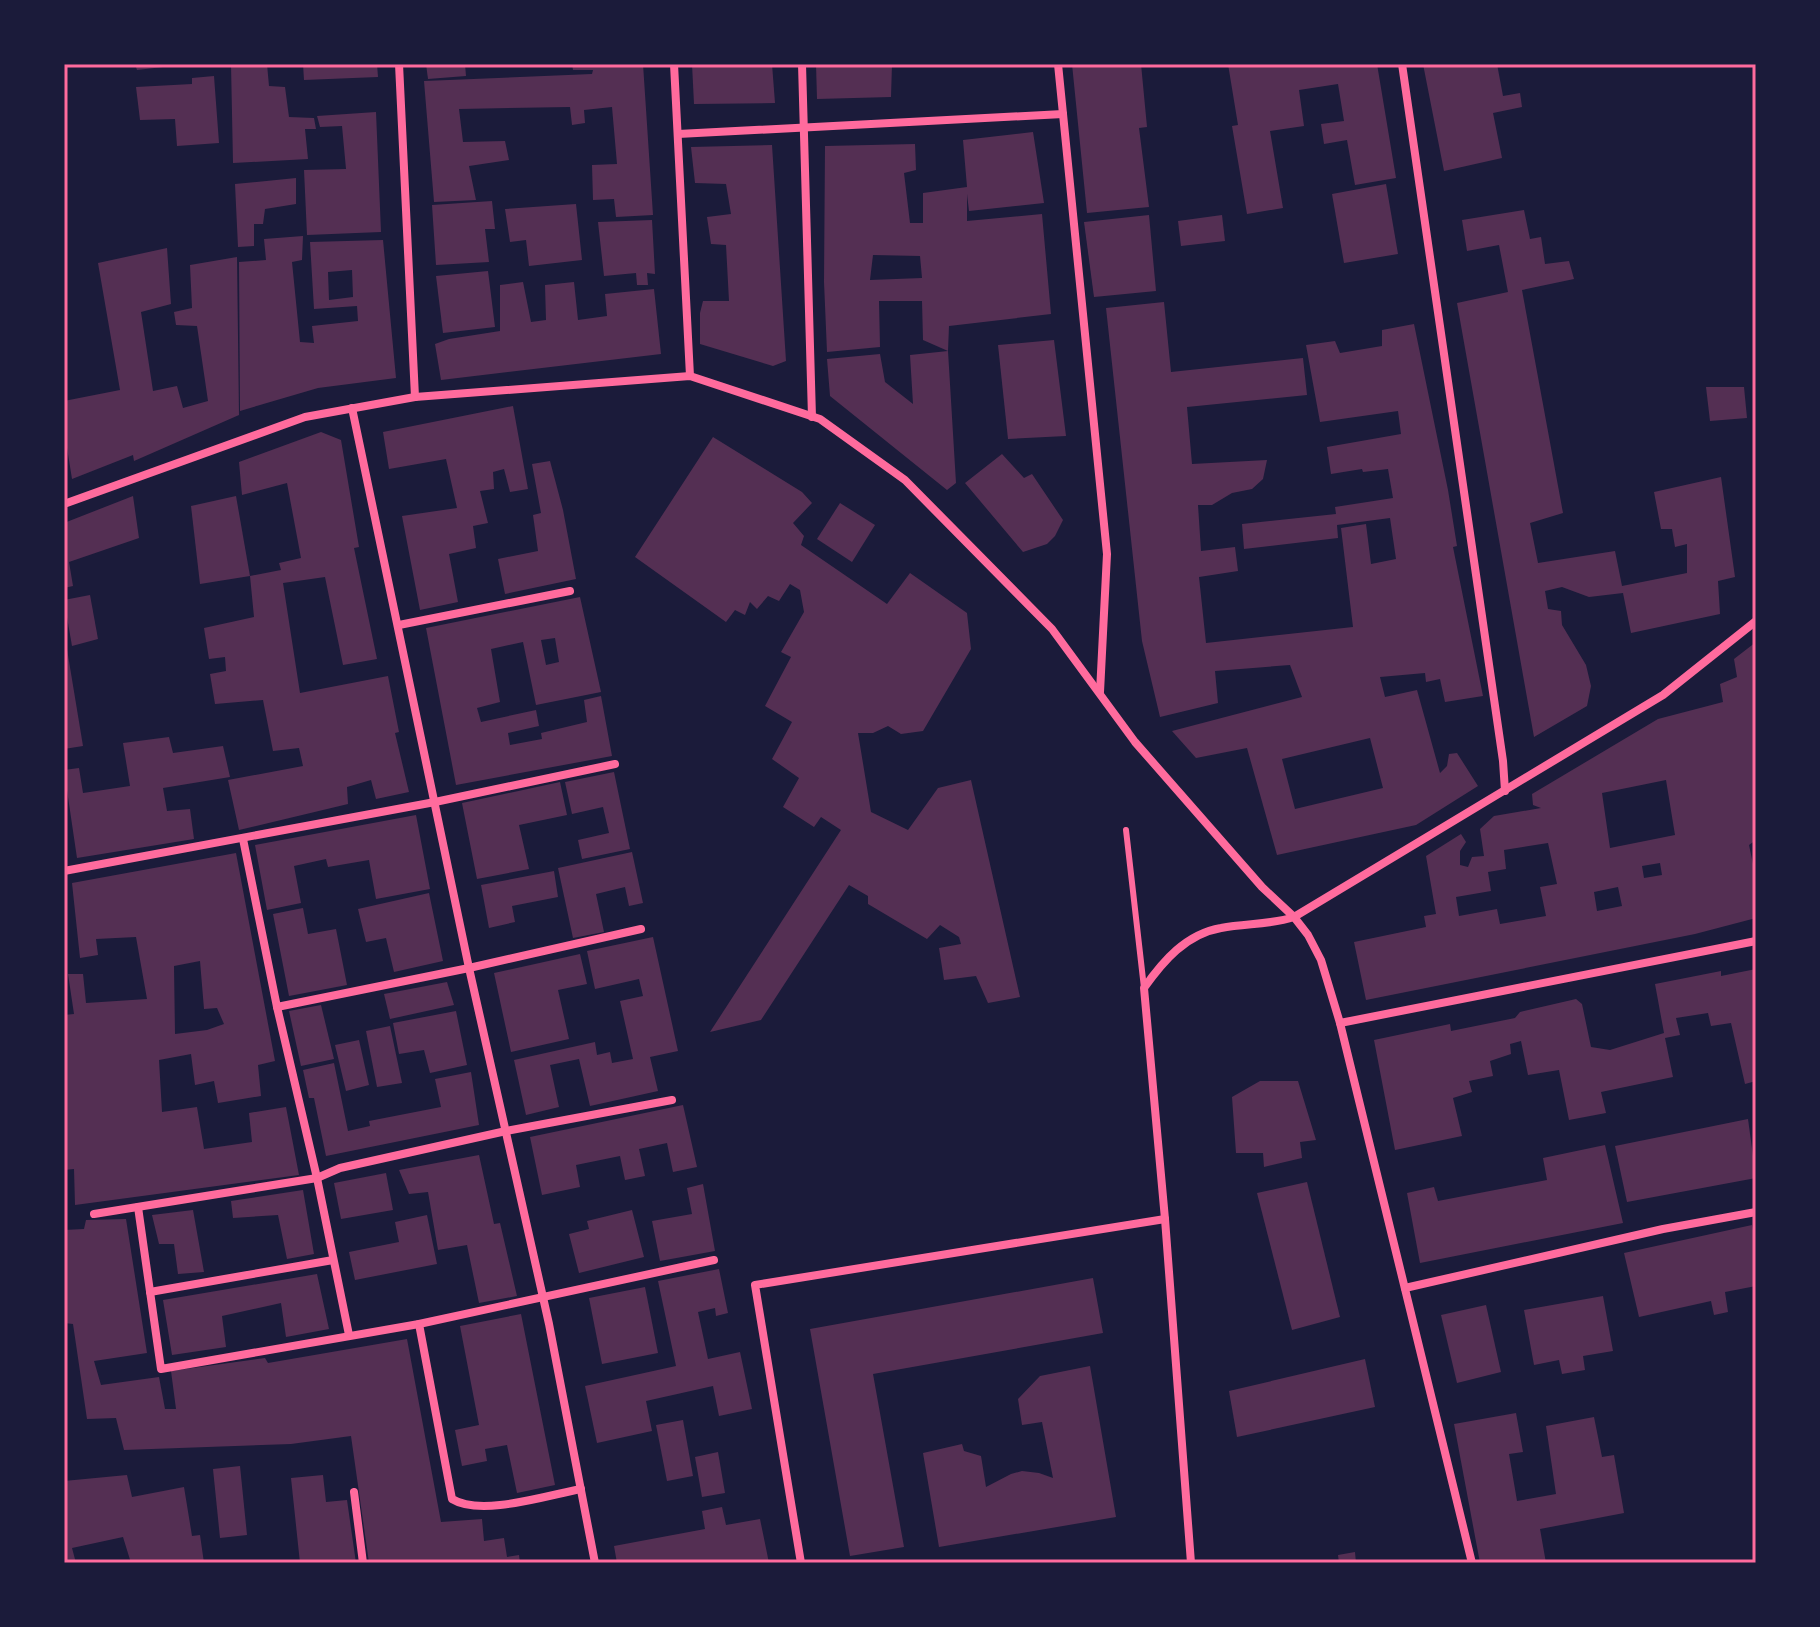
<svg xmlns="http://www.w3.org/2000/svg" width="1820" height="1627" font-family="'Fira Sans Condensed',sans-serif">
	<rect width="100%" height="100%" fill="#1b1b3a"/>
	<g fill="#542f53" fill-rule="evenodd">
		<path d="M135 64H163V67L137 70Z"/>
		<path d="M231 64H267L269 86 285 87 289 117 314 118 316 129H305L308 159 233 163Z"/>
		<path d="M303 64H377L378 77 304 80Z"/>
		<path d="M426 64H465L466 76 428 79Z"/>
		<path d="M572 64H643L653 215 616 217 614 199 593 200 592 165 617 164 612 107 584 110 585 123 572 125 570 107 459 109 463 142 505 141 509 160 469 166 476 200 434 202 424 81 592 74 593 70H573Z"/>
		<path d="M692 64H772L775 103 694 104Z"/>
		<path d="M816 64H892L891 97 817 99Z"/>
		<path d="M1072 64H1141L1147 127 1139 128 1149 207 1087 213Z"/>
		<path d="M1228 64H1377L1396 178 1355 185 1347 140 1324 144 1321 124 1344 121 1338 84 1299 90 1304 126 1270 131 1283 208 1247 214 1232 126 1238 125Z"/>
		<path d="M1423 64H1497L1503 96 1520 93 1522 107 1493 113 1502 158 1444 171Z"/>
		<path d="M214 76 219 143 177 146 175 119 140 120 136 87 192 84V78Z"/>
		<path d="M376 112 381 232 307 235 304 170 346 169 342 126 320 127 317 116Z"/>
		<path d="M1033 132 1044 203 969 211 967 194V221L1042 214 1051 314 949 326 948 351 956 483 947 490 830 396 827 359 880 354 885 382 913 404 910 355 948 351 923 340 922 301H879L880 347 827 352 824 282 825 146 915 144 916 170 904 173 910 223H923V193L967 187 963 140ZM873 255 920 256 922 278 870 280Z"/>
		<path d="M772 145 786 361 773 366 700 344V313L703 301H729L726 245 711 244 707 217 731 214 726 184 695 183 691 147Z"/>
		<path d="M296 178V204L265 209 263 224H254V246L238 247 235 184Z"/>
		<path d="M1386 184 1398 254 1344 263 1332 194Z"/>
		<path d="M492 201 495 229H485L489 262 436 265 432 205Z"/>
		<path d="M576 204 582 260 529 266 526 240 510 242 505 209Z"/>
		<path d="M1524 210 1530 239 1541 237 1545 264 1569 261 1574 279 1522 290 1563 513 1530 523 1538 563 1615 551 1622 586 1687 573V544L1675 547 1672 529H1661L1654 492 1721 477 1735 577 1718 581 1720 614 1631 633 1623 593 1589 597 1562 587 1545 591 1548 609 1561 611 1562 625 1586 665 1591 686 1587 706 1534 737 1457 303 1508 292 1499 245 1467 251 1462 220Z"/>
		<path d="M1149 215 1156 291 1094 297 1084 222Z"/>
		<path d="M1222 215 1225 241 1181 246 1178 221Z"/>
		<path d="M652 220 655 274 647 273 648 285H637L636 273 604 276 598 222Z"/>
		<path d="M303 236 302 260 292 262 300 342 314 343 312 326 358 321 357 306 314 309 310 242 383 240 396 378 318 388 240 411 239 262 266 260 264 239ZM352 270 353 297 329 300 328 272Z"/>
		<path d="M167 248 171 304 141 312 153 391 177 386 183 408 208 401 197 326 176 325 174 312 192 308 190 265 237 257 239 415 134 461 133 455 72 479 64 429V401L120 390 98 263Z"/>
		<path d="M488 271 495 327 443 333 436 276Z"/>
		<path d="M523 282 531 322 546 320 545 285 574 282 578 320 607 316 605 294 654 289 661 354 441 380 435 344 449 339 500 331V285Z"/>
		<path d="M1164 302 1171 372 1303 358 1307 395 1187 407 1192 464 1267 460 1263 479 1252 489 1232 493 1212 505H1198L1201 551 1235 547 1238 571 1199 577 1206 643 1353 627 1341 528 1366 524 1371 564 1396 559 1390 518 1337 525 1338 538 1244 549 1242 524 1336 514 1335 507 1393 498 1388 469 1363 472 1362 469 1331 474 1327 447 1401 434 1398 411 1320 422 1306 345 1335 341 1340 353 1382 346V330L1414 324 1448 490 1457 546 1453 547 1483 696 1445 702 1440 679 1426 682 1425 673 1380 677 1385 697 1417 690 1440 773 1447 766 1449 754 1457 753 1478 786 1416 825 1277 855 1247 748 1196 758 1172 731 1302 697 1290 665 1215 671 1218 703 1160 717 1142 641 1106 308ZM1370 738 1383 788 1295 809 1282 759Z"/>
		<path d="M1054 340 1066 436 1008 439 998 345Z"/>
		<path d="M1706 387H1744L1747 418 1710 421Z"/>
		<path d="M513 406 528 489 510 492 504 469 493 472 494 489 480 491 488 523 473 526 476 548 449 554 458 602 420 610 402 516 457 508 446 459 389 469 383 432Z"/>
		<path d="M321 432 341 440 359 547 354 548 377 659 343 665 325 577 283 583 300 693 388 676 399 732 395 733 409 792 376 799 371 780 347 787 348 804 239 830 228 780 303 766 299 748 273 751 263 700 215 704 210 674 226 671 225 657 209 659 204 628 254 617 250 576 281 570 279 563 301 558 287 483 242 495 239 462Z"/>
		<path d="M713 437 802 492 812 503 793 523 804 536 801 545 887 604 910 573 967 613 971 649 923 731 901 734 888 726 873 733H858L871 812 908 830 938 788 971 780 1020 997 988 1003 976 976 944 980 939 948 961 944 959 937 940 925 927 939 868 904V896L849 885 761 1020 710 1032 841 830 821 817 814 827 783 807 799 778 772 759 792 722 765 706 791 657 781 652 804 612 800 590 790 584 779 601 768 596 757 609 750 602 745 615 735 610 726 622 635 557Z"/>
		<path d="M1002 454 1024 478 1032 474 1063 520 1055 536 1047 544 1023 552 965 483Z"/>
		<path d="M550 461 563 510 576 579 505 594 498 559 538 551 533 515 541 513 532 464Z"/>
		<path d="M133 496 139 538 69 562 73 586 64 588V523Z"/>
		<path d="M236 496 250 576 200 584 191 506Z"/>
		<path d="M840 503 875 525 852 562 817 539Z"/>
		<path d="M90 595 98 639 72 646 64 600Z"/>
		<path d="M580 597 601 692 536 705 523 642 491 649 500 702 477 708 481 722 536 710 539 726 508 733 510 745 542 739 541 733 587 722 584 700 601 696 612 756 456 785 426 628ZM555 638 559 662 546 665 541 640Z"/>
		<path d="M64 631 83 746 64 749Z"/>
		<path d="M1756 642V840L1749 845 1756 878V918L1695 934 1366 1000 1354 942 1426 927 1424 916 1436 914 1426 856 1461 834 1466 842 1460 851V865L1468 867 1472 857 1484 856 1480 829 1494 816 1541 808 1533 805 1532 794 1658 719 1723 702 1720 684 1737 677 1734 659ZM1666 780 1675 835 1610 848 1602 793ZM1548 843 1557 884 1540 887 1546 916 1500 924 1497 909 1459 916 1456 897 1491 891 1488 872 1506 869 1504 850ZM1660 863 1662 875 1644 878 1642 866ZM1618 887 1622 906 1597 911 1594 892Z"/>
		<path d="M169 737 173 753 223 746 230 777 163 788 167 811 190 809 194 839 77 858 64 770 79 768 83 793 130 786 123 743Z"/>
		<path d="M614 772 630 849 582 859 578 840 609 833 603 807 572 814 565 782Z"/>
		<path d="M560 782 567 815 519 825 529 869 477 879 462 803Z"/>
		<path d="M416 815 430 889 376 899 369 860 328 867 326 859 294 866 301 903 267 910 255 845Z"/>
		<path d="M632 852 643 903 629 906 625 887 596 894 604 932 573 938 558 868Z"/>
		<path d="M236 853 275 1061 258 1065 261 1096 218 1103 214 1081 195 1085 191 1054 159 1060 162 1112 197 1107 204 1149 252 1142 249 1113 286 1107 299 1175 75 1205 74 1169 64 1170V1015L74 1014 68 974H83L86 1003 147 999 136 937 96 939 98 955 80 958 72 883ZM200 961 204 1009 217 1008 224 1024 207 1030 175 1034 174 966Z"/>
		<path d="M554 871 558 897 512 906 515 922 489 928 481 885Z"/>
		<path d="M429 893 443 961 394 972 386 938 366 942 358 909Z"/>
		<path d="M303 908 308 934 336 929 347 985 289 996 273 914Z"/>
		<path d="M653 937 678 1051 650 1057 658 1091 590 1106 579 1059 550 1065 559 1107 526 1115 514 1060 595 1042 597 1055 610 1052 612 1063 633 1059 620 1001 643 996 639 979 595 989 587 951Z"/>
		<path d="M580 954 587 984 558 990 569 1039 511 1052 494 973Z"/>
		<path d="M1756 969V1004L1753 1005 1756 1019V1081L1745 1084 1731 1023 1711 1026 1708 1013 1676 1018 1680 1035 1665 1038 1673 1077 1601 1092 1606 1113 1569 1120 1559 1070 1528 1075 1521 1041 1510 1044 1511 1054 1490 1061 1493 1076 1469 1081 1472 1092 1453 1098 1462 1136 1395 1150 1374 1040 1450 1024 1451 1031 1515 1018 1520 1012 1576 999 1582 1004 1591 1047 1610 1050 1664 1033 1655 984 1721 971V976Z"/>
		<path d="M447 982 454 1005 390 1019 384 994Z"/>
		<path d="M321 1005 334 1059 301 1066 289 1011Z"/>
		<path d="M456 1011 467 1065 430 1073 424 1050 399 1054 393 1023Z"/>
		<path d="M390 1026 402 1083 377 1087 366 1031Z"/>
		<path d="M359 1040 369 1085 346 1091 335 1045Z"/>
		<path d="M334 1063 348 1131 370 1126 369 1121 441 1107 435 1079 471 1072 479 1125 326 1156 314 1098H309L303 1070Z"/>
		<path d="M1260 1081H1298L1316 1140 1300 1142 1302 1158 1264 1167 1263 1153H1236L1232 1097Z"/>
		<path d="M683 1105 697 1167 673 1172 667 1143 639 1149 645 1176 625 1180 620 1156 576 1165 580 1187 542 1195 530 1137Z"/>
		<path d="M1748 1119 1756 1178 1627 1202 1615 1146Z"/>
		<path d="M1605 1145 1623 1223 1420 1263 1407 1193 1434 1187 1438 1201 1547 1180 1543 1158Z"/>
		<path d="M479 1155 494 1224 500 1223 517 1296 479 1303 467 1245 438 1250 428 1192 409 1194 399 1170Z"/>
		<path d="M386 1173 393 1210 341 1219 334 1183Z"/>
		<path d="M1307 1182 1340 1317 1292 1330 1257 1193Z"/>
		<path d="M703 1184 715 1251 660 1261 652 1221 692 1214 687 1188Z"/>
		<path d="M303 1190 314 1254 287 1259 278 1215 233 1218 231 1201Z"/>
		<path d="M193 1210 204 1272 178 1274 174 1244H159L152 1215Z"/>
		<path d="M632 1210 644 1257 579 1273 569 1234 589 1229 587 1221Z"/>
		<path d="M427 1215 437 1264 355 1280 349 1252 399 1242 395 1222Z"/>
		<path d="M126 1219 147 1353 94 1361 101 1385 159 1377 165 1409H176L171 1371 265 1358 268 1363 407 1339 441 1522 482 1519 484 1541 504 1538 507 1557 519 1555 520 1563H369L351 1436 291 1444 124 1450 116 1418 87 1419 73 1324 64 1323V1230L84 1229 86 1220Z"/>
		<path d="M1752 1225 1756 1247V1286L1725 1292 1728 1312 1714 1315 1711 1301 1639 1317 1624 1253Z"/>
		<path d="M719 1269 728 1313 716 1316 715 1308 698 1312 708 1359 740 1352 752 1409 719 1416 713 1386 646 1401 652 1431 597 1443 585 1386 676 1366 658 1281Z"/>
		<path d="M317 1274 329 1329 286 1337 281 1303 222 1316 226 1347 172 1355 163 1300Z"/>
		<path d="M1093 1278 1103 1333 873 1374 904 1547 850 1556 810 1329Z"/>
		<path d="M645 1287 658 1353 602 1364 589 1298Z"/>
		<path d="M1603 1296 1613 1351 1583 1356 1585 1370 1562 1374 1559 1360 1534 1365 1524 1310Z"/>
		<path d="M1486 1305 1501 1372 1457 1383 1441 1315Z"/>
		<path d="M521 1314 555 1485 517 1493 507 1445 485 1449 487 1461 462 1466 455 1430 479 1425 460 1326Z"/>
		<path d="M1365 1359 1375 1407 1237 1437 1229 1391Z"/>
		<path d="M1090 1366 1116 1517 939 1547 923 1453 962 1444 964 1451 981 1456 986 1487 1011 1474 1022 1471 1039 1473 1053 1478 1042 1422 1022 1425 1018 1399 1040 1376Z"/>
		<path d="M1516 1413 1523 1452 1509 1454 1517 1501 1556 1494 1546 1426 1594 1417 1602 1457 1614 1455 1624 1513 1540 1529 1546 1563H1480L1454 1424Z"/>
		<path d="M683 1420 693 1476 667 1481 656 1425Z"/>
		<path d="M718 1452 725 1493 702 1497 695 1457Z"/>
		<path d="M240 1466 247 1535 220 1538 213 1469Z"/>
		<path d="M127 1475 132 1497 184 1487 192 1536 200 1535 204 1563H131L123 1537 72 1548 76 1563H64V1481Z"/>
		<path d="M323 1475 326 1502 347 1500 356 1563H300L291 1478Z"/>
		<path d="M722 1507 726 1525 760 1519 769 1563H617L614 1546 705 1529 702 1511Z"/>
		<path d="M1355 1552 1356 1563H1339L1338 1555Z"/>
	</g>
	<g fill="none" stroke-linecap="round" stroke-linejoin="round">
		<path stroke="#ff6b9d" stroke-width="6" d="M1126 830 1144 988"/>
		<g stroke="#ff6b9d" stroke-width="8">
			<path d="M399 64 415 397"/>
			<path d="M674 64 690 376"/>
			<path d="M802 64 812 417"/>
			<path d="M1058 64 1107 554 1100 692"/>
			<path d="M1402 64 1503 761 1505 791"/>
			<path d="M678 134 1063 114"/>
			<path d="M352 408 469 968 549 1324 595 1563"/>
			<path d="M64 504 305 417 415 397 690 376 820 419 905 480 1052 629 1135 742 1262 887 1294 917 1308 935 1321 960 1340 1023 1472 1563"/>
			<path d="M399 625 570 591"/>
			<path d="M243 839 277 1007 469 968 641 929"/>
			<path d="M64 871 435 802 615 764"/>
			<path d="M277 1007 317 1178 349 1335"/>
			<path d="M1340 1023 1756 941"/>
			<path d="M138 1207 161 1369 419 1324 714 1260"/>
			<path d="M94 1214 317 1178 340 1168 506 1131 672 1100"/>
			<path d="M1405 1288 1663 1229 1756 1212"/>
			<path d="M150 1292 333 1260"/>
			<path d="M419 1324 452 1499C481 1517 548 1495 581 1489"/>
			<path d="M354 1492 363 1563"/>
			<path d="M801 1563 755 1285 1165 1219"/>
			<path d="M1191 1563 1165 1219 1144 988C1163 961 1186 934 1221 928 1246 923 1270 925 1294 917L1663 695 1756 621"/>
		</g>
	</g>
	<rect width="1820" height="1627" fill="none" stroke="#1b1b3a" stroke-width="132"/>
	<rect x="66" y="66" width="1688" height="1495" fill="none" stroke="#ff6b9d" stroke-width="3"/>
</svg>
